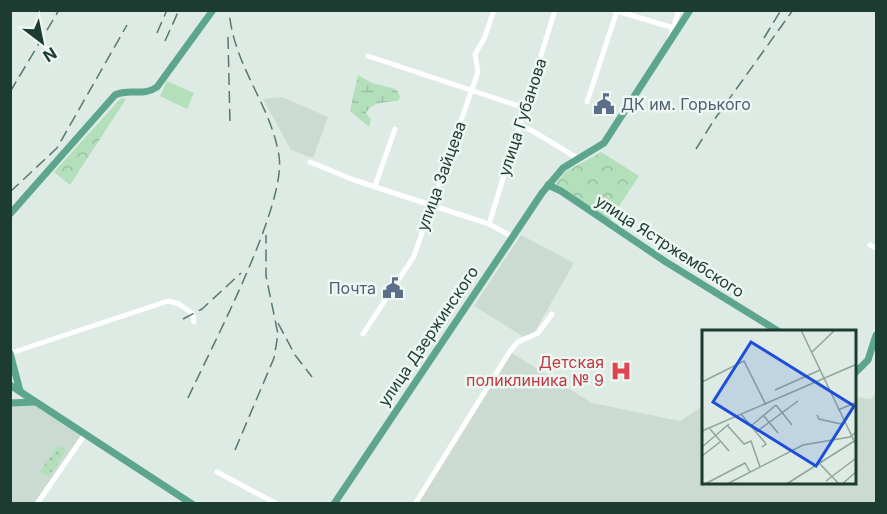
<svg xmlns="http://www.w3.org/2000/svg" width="887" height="514" font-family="Inter,sans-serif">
	<defs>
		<pattern id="forest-crowns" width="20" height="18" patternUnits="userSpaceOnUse" patternTransform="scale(1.5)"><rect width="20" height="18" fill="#b3dfbb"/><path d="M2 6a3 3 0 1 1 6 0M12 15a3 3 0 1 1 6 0" fill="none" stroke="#9ac0a1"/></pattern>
		<pattern id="wetland-marsh" width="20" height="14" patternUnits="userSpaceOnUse" patternTransform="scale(1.5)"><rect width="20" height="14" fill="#b3dfbb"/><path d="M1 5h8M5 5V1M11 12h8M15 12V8" fill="none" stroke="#9ac0a1"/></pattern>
		<pattern id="park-dots" width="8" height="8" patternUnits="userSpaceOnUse" patternTransform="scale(1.5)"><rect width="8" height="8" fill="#b3dfbb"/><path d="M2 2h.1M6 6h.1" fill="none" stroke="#9ac0a1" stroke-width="1.8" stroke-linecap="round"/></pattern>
	</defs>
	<rect width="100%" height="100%" fill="#ddebe4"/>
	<g fill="#cbdbd2">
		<path d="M282 97 328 117 313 158 291 150 263 99Z"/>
		<path d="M521 235 574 263 534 333 524 337 474 306Z"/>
		<path d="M512 353 592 403 680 421 704 405V482H856V397L871 399 876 392V503L418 504Z"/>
		<path d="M36 404 82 435 34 503 11 504V406Z"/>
	</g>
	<path fill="#b3dfbb" d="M167 81 194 93 187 109 160 96Z"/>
	<g fill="url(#forest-crowns)">
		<path d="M121 98 126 99 70 185 54 172Z"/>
		<path d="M601 152 639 176 608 223 555 185 565 172Z"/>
	</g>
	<path fill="url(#wetland-marsh)" d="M358 75 372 83 396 89 400 96 399 100C386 104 375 99 366 113L371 119 369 127 350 111Z"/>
	<path fill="url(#park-dots)" d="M58 445 66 450 49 477 40 472Z"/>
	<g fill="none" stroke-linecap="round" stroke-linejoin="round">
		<g stroke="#fff" stroke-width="5">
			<path d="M669 40 679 10"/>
			<path d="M368 56 525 108"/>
			<path d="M587 102 617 11 677 29"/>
			<path d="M518 126 531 130 579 159"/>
			<path d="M310 162 354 180 489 224 511 236"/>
			<path d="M375 186 395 129"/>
			<path d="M489 224 555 10"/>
			<path d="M870 245 876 248"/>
			<path d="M363 334 414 256 478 72 475 54 484 39 494 10"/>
			<path d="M11 353 168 301 179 304 192 313 194 322"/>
			<path d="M217 472 277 504"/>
			<path d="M37 504 85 434"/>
			<path d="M415 504 510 351 518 342 538 333 552 314"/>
		</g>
		<g stroke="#5da68d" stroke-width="7">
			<path d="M548 185 561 191 666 262 778 331"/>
			<path d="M10 214 115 95C130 88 143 97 157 87L213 10"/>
			<path d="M10 353 20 391"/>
			<path d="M856 372 868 360 876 335"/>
			<path d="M10 385 192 504"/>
			<path d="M10 403 35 402"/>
			<path d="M334 504 542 193 563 168 604 143 690 10"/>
		</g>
		<g stroke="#57786c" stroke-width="1.5" stroke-dasharray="12 6" stroke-linecap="butt">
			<path d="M193 12V10"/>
			<path d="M157 33 167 10"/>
			<path d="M228 37 230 124"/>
			<path d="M764 38 781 10"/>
			<path d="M165 41 179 10"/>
			<path d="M10 92 59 10"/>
			<path d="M696 149 714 120 793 10"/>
			<path d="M10 192 57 148 127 25"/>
			<path d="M183 319 202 309 241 273"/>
			<path d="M278 323 295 355 312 377"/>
			<path d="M188 398C211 348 287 205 279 156 271 104 233 66 229 10"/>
			<path d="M235 450 274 358 278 334 266 276V235"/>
		</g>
	</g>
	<defs>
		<symbol id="civic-bare" viewBox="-9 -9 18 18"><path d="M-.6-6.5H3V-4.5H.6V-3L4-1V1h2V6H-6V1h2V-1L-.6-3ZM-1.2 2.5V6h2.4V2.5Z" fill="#5c6f8a" stroke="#eef7f2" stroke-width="2.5" paint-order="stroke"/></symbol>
		<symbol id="hospital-bare" viewBox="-9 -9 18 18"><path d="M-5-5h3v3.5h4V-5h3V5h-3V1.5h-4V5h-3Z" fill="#e0444e" stroke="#eef7f2" stroke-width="2.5" paint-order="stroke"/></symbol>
	</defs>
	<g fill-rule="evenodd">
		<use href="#civic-bare" x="589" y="89" width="30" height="30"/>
		<use href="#civic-bare" x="378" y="273" width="30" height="30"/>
		<use href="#hospital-bare" x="606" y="356" width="30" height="30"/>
	</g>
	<g text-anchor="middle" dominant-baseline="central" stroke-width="5" stroke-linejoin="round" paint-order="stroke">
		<g font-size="16" fill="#4e5e75" stroke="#eef7f2" text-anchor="start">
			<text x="621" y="104">ДК им. Горького</text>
			<text x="376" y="288" text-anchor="end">Почта</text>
		</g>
		<g font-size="16" fill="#1d3c31" stroke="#eef7f2">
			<text transform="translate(522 117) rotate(-72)">улица Губанова</text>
			<text transform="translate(441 176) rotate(-70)">улица Зайцева</text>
			<text transform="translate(670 246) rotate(33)">улица Ястржембского</text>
			<text transform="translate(428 336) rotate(-56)">улица Дзержинского</text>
		</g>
		<g font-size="16" fill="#be3a42" stroke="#eef7f2" text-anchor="end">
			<text x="604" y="362">Детская<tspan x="604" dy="18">поликлиника № 9</tspan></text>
		</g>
	</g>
	<g transform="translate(702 330)">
		<rect width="154" height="154" fill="#ddebe4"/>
		<path fill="none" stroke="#90a59c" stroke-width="1.5" d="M99 0 155 117M110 22 133 0M0 52 42 31 64 75M73 60 118 40M74 75 90 95M136 80 155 72M39 84 64 114 60 117M61 85 76 103M115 85 117 89 139 94M25 95 42 114 49 111 58 137M49 96 74 75M8 99 27 121M0 101 155 34M54 102 96 71M0 117 27 94M0 126 18 112M117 133 138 155M124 151 153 129M1 155 43 133 48 142M23 155 101 115 148 107 155 101M83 155 154 110M139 155 155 141"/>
		<path fill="#1d4ed8" fill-opacity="0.15" stroke="#1d4ed8" stroke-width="3" d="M49 12 152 76 114 136 11 72Z"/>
		<rect width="154" height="154" fill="none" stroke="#1d3c31" stroke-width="3"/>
	</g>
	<rect width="887" height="514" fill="none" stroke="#1d3c31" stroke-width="24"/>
	<g transform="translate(42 42) rotate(148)" stroke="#eef7f2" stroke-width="4.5" paint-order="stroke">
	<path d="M0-4.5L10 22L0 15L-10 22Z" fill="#1d3c31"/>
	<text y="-9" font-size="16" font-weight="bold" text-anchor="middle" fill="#1d3c31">N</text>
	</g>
</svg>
